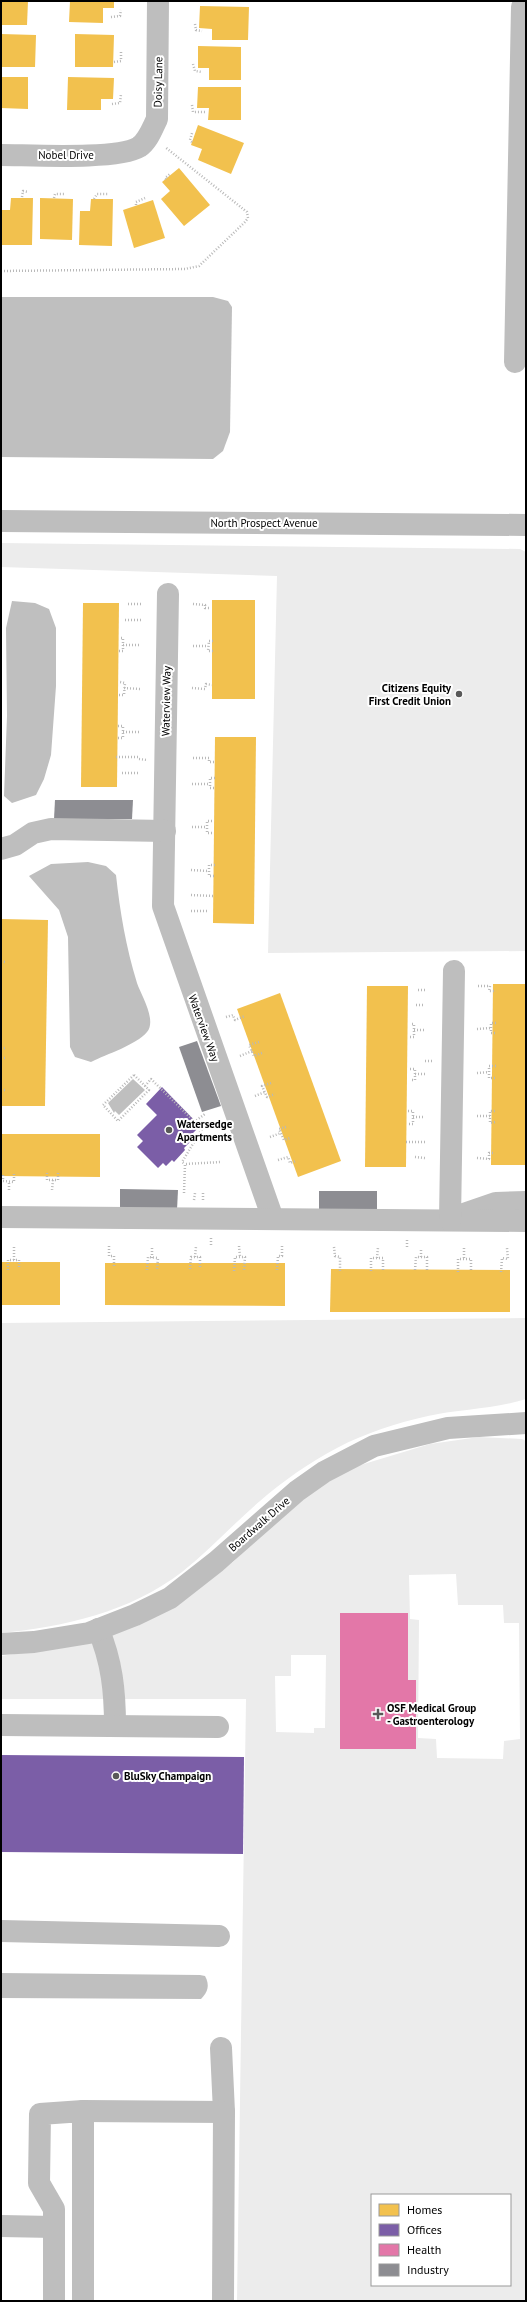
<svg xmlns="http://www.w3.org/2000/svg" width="527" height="2302" font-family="'PT Sans',sans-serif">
	<rect width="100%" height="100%" fill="#fff"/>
	<g fill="#ececec" fill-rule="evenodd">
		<path d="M1 543 520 549 526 552V951L268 953 277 576 1 567Z"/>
		<path d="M526 1318V1399C495 1409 460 1409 428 1416 397 1423 365 1433 337 1448 310 1462 283 1481 260 1501 233 1524 210 1550 182 1572 130 1612 64 1627 1 1633V1323Z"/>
		<path d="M479 1437 522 1439 526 1441V2301H237L246 1699H1V1656L95 1642 167 1611 233 1562 277 1519 318 1488 354 1467 430 1444ZM456 1574 458 1605H503L504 1623H519L520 1739 504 1741 503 1759 437 1758 436 1739 418 1738 419 1620 410 1619 409 1575ZM340 1613H408V1680H416V1749H340ZM291 1655H326L325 1728H314V1733L276 1732 275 1676H291ZM372 2195H510V2285H372Z"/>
	</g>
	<g fill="#bfbfbf">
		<path d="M1 297H213L228 301 232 307 230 432 223 451 213 459 1 457Z"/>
		<path d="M12 601 35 603 49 609 56 628V686L51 755 44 779 36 795 12 803 4 796 7 716 6 628Z"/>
		<path d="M88 862 106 866 116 875C120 912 126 947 137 983 141 995 157 1020 147 1032 136 1045 107 1054 91 1062L75 1057 70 1047 68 937 59 910 29 876 51 864Z"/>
		<path d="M133 1079 145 1090 119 1115 115 1111 114 1113 108 1103Z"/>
		<path d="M1 1973 200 1975 205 1976C210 1985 208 1992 201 1999L1 1998Z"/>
	</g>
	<g fill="#f2c14e">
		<path d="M1 1H28L27 25H1Z"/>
		<path d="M70 1H114V8H103V23L69 22Z"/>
		<path d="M200 6 249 7 248 40H212V29L199 28Z"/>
		<path d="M1 34 36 35 35 67H1Z"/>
		<path d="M75 34 114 35 113 67H75Z"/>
		<path d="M198 46 241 47V80H209V68H198Z"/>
		<path d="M1 77H28V109L1 108Z"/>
		<path d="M68 77 114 78 113 99H101V110H67Z"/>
		<path d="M198 87H241V120H208L209 108H197Z"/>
		<path d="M198 125 244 143 231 174 198 160 202 149 191 145Z"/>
		<path d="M179 168 210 205 184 226 161 199 170 191 162 182Z"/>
		<path d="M11 198H33L32 245H1V210H10Z"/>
		<path d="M40 198 73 199 72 240 40 239Z"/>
		<path d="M91 199H113L112 246 79 245 80 211H90Z"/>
		<path d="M153 200 165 238 134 248 123 210Z"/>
		<rect x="212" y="600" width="43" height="99"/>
		<path d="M83 603H119L117 787H81Z"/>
		<path d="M215 737H256L254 924 213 923Z"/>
		<path d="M1 919 48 920 45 1106H1Z"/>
		<path d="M493 984H526V1165H491Z"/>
		<path d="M367 986H408L406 1167H365Z"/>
		<path d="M280 993 341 1161 298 1177 237 1009Z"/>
		<path d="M1 1134H100V1177L1 1176Z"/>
		<rect x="1" y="1262" width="59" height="43"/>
		<path d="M105 1263H285V1306L105 1305Z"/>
		<path d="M331 1269 510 1270V1312H330Z"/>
	</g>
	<g fill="#7b5ea7">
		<path d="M162 1087 200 1126 188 1138 191 1141 184 1148 185 1150 174 1162 172 1160 166 1166 163 1163 158 1168 137 1147 143 1141 137 1135 157 1115 146 1104Z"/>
		<path d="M1 1755 244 1757 243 1854 1 1852Z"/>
	</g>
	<path fill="#e377a8" d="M340 1613H408V1680H416V1749H340Z"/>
	<g fill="#8d8d92">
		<path d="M55 800H133L132 819H54Z"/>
		<path d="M197 1041 221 1106 202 1112 179 1047Z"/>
		<path d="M120 1189 178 1190 177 1210 120 1208Z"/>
		<rect x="319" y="1191" width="58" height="20"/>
	</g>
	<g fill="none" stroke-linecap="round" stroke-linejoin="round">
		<g stroke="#b9b9b9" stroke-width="2.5" stroke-dasharray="1 2" stroke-linecap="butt">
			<path d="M111 17 120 16 121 10"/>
			<path d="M195 24 196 30 202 31"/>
			<path d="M114 62 121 61V50"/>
			<path d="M193 64 195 71 202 72"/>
			<path d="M112 104 120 103 121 94"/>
			<path d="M192 105 193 112H206"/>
			<path d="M192 142 190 140 192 133"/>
			<path d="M166 179 165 178 170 174"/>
			<path d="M22 197 23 191 28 192"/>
			<path d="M54 198 55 194H65"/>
			<path d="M94 199 97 194H108"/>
			<path d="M136 205V202L145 198"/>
			<path d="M1 271 185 269 199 266 245 222 248 218 247 212 165 147"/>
			<path d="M128 604H141"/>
			<path d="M193 604 205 605V608H210"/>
			<path d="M125 620H141"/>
			<path d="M213 641H209L208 651H213"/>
			<path d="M123 645H140"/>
			<path d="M193 646H208"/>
			<path d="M119 651H123V638H119"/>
			<path d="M124 688 140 689"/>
			<path d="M192 688 205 689 206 684 212 685"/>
			<path d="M119 695H124L125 683 120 682"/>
			<path d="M123 732H139"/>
			<path d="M118 738H123V726H118"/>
			<path d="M116 757H139"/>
			<path d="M193 758H209V762H214"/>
			<path d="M139 759 147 760"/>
			<path d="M122 773H139"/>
			<path d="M192 784H210"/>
			<path d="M214 788H210V778H216"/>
			<path d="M192 827H207"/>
			<path d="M212 833H207V821H213"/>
			<path d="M215 865H209V876H215"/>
			<path d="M191 870 209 871"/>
			<path d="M191 895 214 896"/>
			<path d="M191 911H207"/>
			<path d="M1 930H4"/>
			<path d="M1 961 5 962"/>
			<path d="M1 972H4"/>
			<path d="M478 986H490L489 991H496"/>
			<path d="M418 990H425"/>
			<path d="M1 1005 4 1004"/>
			<path d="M416 1005H425"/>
			<path d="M1 1016H4"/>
			<path d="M226 1017 233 1015 235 1020 245 1016"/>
			<path d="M496 1023H491V1033H496"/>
			<path d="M477 1029 491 1028"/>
			<path d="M414 1030H425"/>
			<path d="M410 1037H414V1024H410"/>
			<path d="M259 1042 249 1045 254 1056 262 1053"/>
			<path d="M1 1049 5 1048"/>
			<path d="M240 1056 252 1051"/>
			<path d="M1 1058H5"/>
			<path d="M425 1061H433"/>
			<path d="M410 1069H415V1080H411"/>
			<path d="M477 1073 489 1072"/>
			<path d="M415 1074H425"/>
			<path d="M134 1075 149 1090 118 1121 103 1105Z"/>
			<path d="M495 1078H489V1066H496"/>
			<path d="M271 1083 262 1086 267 1097 275 1094"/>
			<path d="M145 1086 151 1079 202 1129 182 1162 185 1164"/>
			<path d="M1 1090H5"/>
			<path d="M255 1096 265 1092"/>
			<path d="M408 1111H413V1124H408"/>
			<path d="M477 1116H490"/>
			<path d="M413 1117H425"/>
			<path d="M194 1122 205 1114"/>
			<path d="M495 1122 490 1123V1111H495"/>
			<path d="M286 1127 279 1129 284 1140 290 1138"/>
			<path d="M270 1137 281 1133"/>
			<path d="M406 1142H425"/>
			<path d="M415 1157 425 1158"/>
			<path d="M477 1158 489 1159V1153H495"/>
			<path d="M278 1160 288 1157 290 1163 296 1161"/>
			<path d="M47 1173V1180H58V1172"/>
			<path d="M3 1175V1181L14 1182V1174"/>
			<path d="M9 1190V1181"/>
			<path d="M52 1190 53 1180"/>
			<path d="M184 1193 185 1164 221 1162"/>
			<path d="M194 1200 195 1193"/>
			<path d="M203 1200V1193"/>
			<path d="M211 1238V1246"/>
			<path d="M407 1240V1248"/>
			<path d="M109 1246V1256H114V1268"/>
			<path d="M239 1246 240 1257"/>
			<path d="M334 1247 335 1256 340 1257V1271"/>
			<path d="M464 1248V1259"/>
			<path d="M195 1257 196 1246"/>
			<path d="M421 1257V1248"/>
			<path d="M152 1258V1246"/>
			<path d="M377 1258 378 1247"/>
			<path d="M14 1260V1245"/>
			<path d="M190 1269 191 1257H200V1269"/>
			<path d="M8 1270V1260H19V1269"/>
			<path d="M147 1270 148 1257 158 1258 157 1270"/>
			<path d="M277 1270 278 1256H282V1246"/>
			<path d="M415 1270 416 1257H427V1271"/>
			<path d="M234 1271 235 1257H245L244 1271"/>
			<path d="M371 1271V1258H383V1271"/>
			<path d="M458 1272V1259H471V1272"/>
			<path d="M501 1272 502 1258 508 1259 507 1248"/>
		</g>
		<g stroke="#bebebe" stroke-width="22">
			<path d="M1 155C30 155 118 160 139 147 148 141 152 129 157 119L158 1"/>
			<path d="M515 362 522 7H526"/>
			<path d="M1 521 526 525"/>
			<path d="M168 594 163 906 273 1219"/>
			<path d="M1 849 15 845 33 833 51 829 165 831"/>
			<path d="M464 1214 496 1203 526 1202"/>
			<path d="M1 1217 526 1221"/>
			<path d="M450 1220 454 971"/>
			<path d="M98 1629C112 1661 115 1692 115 1726"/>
			<path d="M1 1644 34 1642 89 1633 135 1615 170 1598 216 1562 297 1491 324 1472 374 1446 448 1428 526 1423"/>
			<path d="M1 1725 218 1727"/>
			<path d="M1 1931 219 1936"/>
			<path d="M221 2048 224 2112 223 2301"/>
			<path d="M83 2111 224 2112"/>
			<path d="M1 2226 54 2227"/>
			<path d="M54 2301V2209L39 2183 40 2114 83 2111V2301"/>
		</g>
	</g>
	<g fill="#595959" stroke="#fff" stroke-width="1.5">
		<circle cx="459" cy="694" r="4"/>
		<circle cx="169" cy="1130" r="4"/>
		<path d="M376 1708h4v4h4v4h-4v4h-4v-4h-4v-4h4z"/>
		<circle cx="116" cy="1776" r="4"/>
	</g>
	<g text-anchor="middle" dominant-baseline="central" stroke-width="4" stroke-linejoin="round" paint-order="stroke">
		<g font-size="11" fill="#000" stroke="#fff">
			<text transform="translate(158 82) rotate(-89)">Doisy Lane</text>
			<text x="66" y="155">Nobel Drive</text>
			<text x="264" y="523">North Prospect Avenue</text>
			<text transform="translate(166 701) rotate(-89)">Waterview Way</text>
			<text transform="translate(204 1028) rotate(70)">Waterview Way</text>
			<text transform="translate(259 1524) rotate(-41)">Boardwalk Drive</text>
		</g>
		<g font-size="11" font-weight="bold" fill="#000" stroke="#fff" text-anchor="start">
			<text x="451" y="688" text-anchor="end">Citizens Equity<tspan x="451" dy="13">First Credit Union</tspan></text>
			<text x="177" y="1124">Watersedge<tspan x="177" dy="13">Apartments</tspan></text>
			<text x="387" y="1708">OSF Medical Group<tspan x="387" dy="13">- Gastroenterology</tspan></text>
			<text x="124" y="1776">BluSky Champaign</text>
		</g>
	</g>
	<rect width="527" height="2302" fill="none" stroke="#000000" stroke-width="4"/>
	<rect x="371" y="2194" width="140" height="92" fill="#ffffff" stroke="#999999"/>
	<rect x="379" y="2204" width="20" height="12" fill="#f2c14e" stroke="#999999"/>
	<text x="407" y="2214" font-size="12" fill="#000000">Homes</text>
	<rect x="379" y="2224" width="20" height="12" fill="#7b5ea7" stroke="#999999"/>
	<text x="407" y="2234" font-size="12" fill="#000000">Offices</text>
	<rect x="379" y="2244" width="20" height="12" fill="#e377a8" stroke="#999999"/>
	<text x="407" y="2254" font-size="12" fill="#000000">Health</text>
	<rect x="379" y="2264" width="20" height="12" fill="#8d8d92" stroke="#999999"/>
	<text x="407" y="2274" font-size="12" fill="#000000">Industry</text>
</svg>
